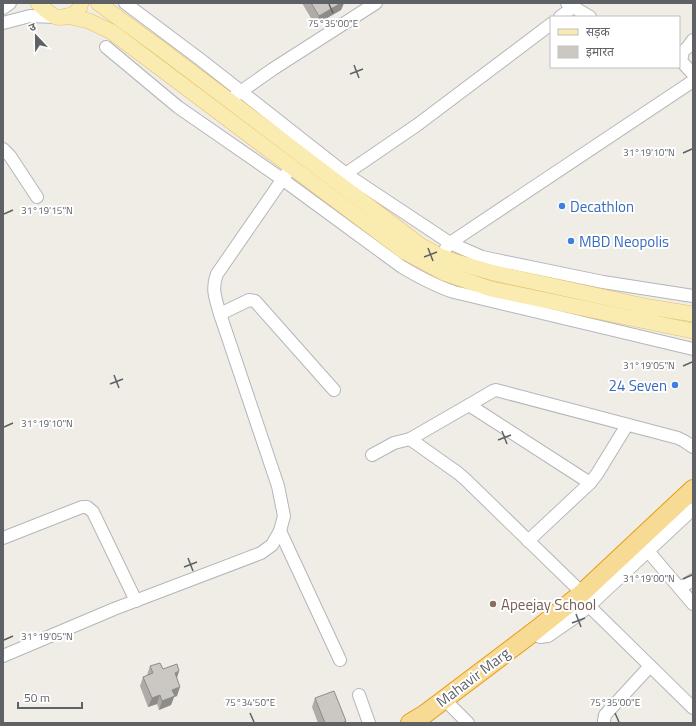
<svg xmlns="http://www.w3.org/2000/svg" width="696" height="726" font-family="'Titillium Web','Noto Sans Devanagari',sans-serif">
	<rect width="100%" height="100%" fill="#efede6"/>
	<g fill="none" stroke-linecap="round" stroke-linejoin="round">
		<defs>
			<g id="minor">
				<path d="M125 3 201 60 346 174 450 243 482 257 603 282 693 296"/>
				<path d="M567 3 590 17"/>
				<path d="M3 8 10 3"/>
				<path d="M560 17 573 7"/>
				<path d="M3 23 30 16 56 17"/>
				<path d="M693 40 687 48 683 51 681 61 693 74"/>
				<path d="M106 47 178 107 282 179 402 267C419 277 435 286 454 292L693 349"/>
				<path d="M236 95 273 69 376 3"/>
				<path d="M3 149 10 156 37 197"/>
				<path d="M341 177 417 125 551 24"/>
				<path d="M446 248 450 243 693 81"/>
				<path d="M220 314 249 300 255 301 334 390"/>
				<path d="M469 405 590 483"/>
				<path d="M410 439 458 473 465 479 576 587"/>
				<path d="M372 455 394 443 410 439 469 405 493 391 496 390 678 438 684 441 693 447"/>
				<path d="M280 531 340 660"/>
				<path d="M3 538 82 507H87L93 512 136 601"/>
				<path d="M528 541 590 483 597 474 627 425"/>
				<path d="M648 551 693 604"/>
				<path d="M680 588 693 580"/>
				<path d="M589 606 693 708"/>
				<path d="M540 637 548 636 574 618 589 606 693 509"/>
				<path d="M3 656 114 609 261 553 272 545 280 531 284 516 278 486 220 314C216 300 211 289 217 274L291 167"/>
				<path d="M359 695 369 723"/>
				<path d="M444 699 468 723"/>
				<path d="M604 723V721L605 715 650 666"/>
			</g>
			<g id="major">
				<path d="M38 3C43 8 49 14 56 17 62 19 75 15 79 9 80 7 80 5 81 3"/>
				<path d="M98 3 161 49 420 245 440 256 456 262 494 273 649 307 693 314"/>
				<path d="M66 16 89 21 112 32 405 252 444 273 491 289 693 331"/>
			</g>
			<path id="highway" d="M410 723 425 714 536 630 581 594 693 489"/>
		</defs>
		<use href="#minor" stroke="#b3b6ba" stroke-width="14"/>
		<use href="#major" stroke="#e9bf65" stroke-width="16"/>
		<use href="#highway" stroke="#e79c0e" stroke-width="20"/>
		<use href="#minor" stroke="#fff" stroke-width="12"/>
		<use href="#major" stroke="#faecb0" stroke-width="15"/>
		<use href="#highway" stroke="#f7db95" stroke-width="18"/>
	</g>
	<g fill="#afaca8">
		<path d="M302 3H344L341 10 315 25Z"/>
		<path d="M150 666 163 669 179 671 177 678V696L174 697 171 705 159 710 157 704 148 707 140 686 143 677 147 675Z"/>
		<path d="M315 698 346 721V723H318L312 707Z"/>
	</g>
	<g fill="#8e8c88">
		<path d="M341 3H344L341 10 315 25 319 16Z"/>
		<path d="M179 671 176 680 175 673Z"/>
		<path d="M180 687 177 696 174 697 171 705 159 710 162 701 172 690Z"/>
		<path d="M160 695 157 704 148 707 152 698Z"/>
	</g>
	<g fill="#cbc8c3" stroke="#8e8c88">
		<path d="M311 3H341L319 16Z"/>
		<path d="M160 663 163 669 177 664 179 671 175 673 180 687 172 690 175 696 162 701 160 695 152 698 143 677 153 673 150 666Z"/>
		<path d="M334 691 346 721 342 723H325L315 698Z"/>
	</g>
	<path fill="none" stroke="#5e6166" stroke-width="1.5" d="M329 4 333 13M354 65 359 78M350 74 363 69M683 153 692 149M4 214 13 210M428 248 433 261M424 257 437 252M683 366 692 362M114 375 119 388M110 384 123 379M4 427 13 423M502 431 507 444M498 440 511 435M188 558 193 571M184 567 197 562M683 579 692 575M576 614 581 627M572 623 585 618M4 640 13 636M250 713 254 722M615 713 619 722"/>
	<g fill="#3f7fe0" stroke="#fff" stroke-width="1.5">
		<circle cx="562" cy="206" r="4"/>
		<circle cx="571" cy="241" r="4"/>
		<circle cx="675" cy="385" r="4"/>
	</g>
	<circle fill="#8d6e63" stroke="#fff" stroke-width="1.5" cx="493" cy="604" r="4"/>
	<g text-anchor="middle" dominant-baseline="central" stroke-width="4" stroke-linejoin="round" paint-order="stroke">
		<g font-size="15" fill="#366cbe" stroke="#fff" text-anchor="start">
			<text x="570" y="206">Decathlon</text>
			<text x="579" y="241">MBD Neopolis</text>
			<text x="667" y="385" text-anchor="end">24 Seven</text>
		</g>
		<g font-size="15" fill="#785e54" stroke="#fff" text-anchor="start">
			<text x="501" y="604">Apeejay School</text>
		</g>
		<g font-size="15" fill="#5e6166" stroke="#fff">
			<text transform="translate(473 677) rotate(-37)">Mahavir Marg</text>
		</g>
	</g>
	<g font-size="10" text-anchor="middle" fill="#5e6166" stroke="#fff" stroke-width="4" stroke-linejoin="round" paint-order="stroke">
		<text x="333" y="27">75°35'00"E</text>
		<text x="649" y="156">31°19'10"N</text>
		<text x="47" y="214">31°19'15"N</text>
		<text x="649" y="369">31°19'05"N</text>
		<text x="47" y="427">31°19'10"N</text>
		<text x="649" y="582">31°19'00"N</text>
		<text x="47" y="640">31°19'05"N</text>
		<text x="250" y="706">75°34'50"E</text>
		<text x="615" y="706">75°35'00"E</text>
	</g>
	<rect width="696" height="726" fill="none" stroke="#5e6166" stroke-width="8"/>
	<rect x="550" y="16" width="130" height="52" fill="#ffffff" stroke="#bfc0c2"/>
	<rect x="558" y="29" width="20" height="6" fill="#faecb0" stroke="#bfc0c2"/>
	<text x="586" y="36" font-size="12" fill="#5e6166">सड़क</text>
	<rect x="558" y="46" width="20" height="12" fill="#cbc8c3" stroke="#bfc0c2"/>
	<text x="586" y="56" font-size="12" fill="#5e6166">इमारत</text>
	<g transform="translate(36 36) rotate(338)" stroke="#ffffff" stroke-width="3" paint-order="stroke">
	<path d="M0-3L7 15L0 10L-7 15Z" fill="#5e6166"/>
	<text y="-6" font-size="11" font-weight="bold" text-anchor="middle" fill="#5e6166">उ</text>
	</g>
	<path d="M18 702v6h64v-6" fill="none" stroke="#5e6166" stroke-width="2"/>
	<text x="24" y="702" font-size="12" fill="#5e6166" stroke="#ffffff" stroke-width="3" paint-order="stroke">50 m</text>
</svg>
